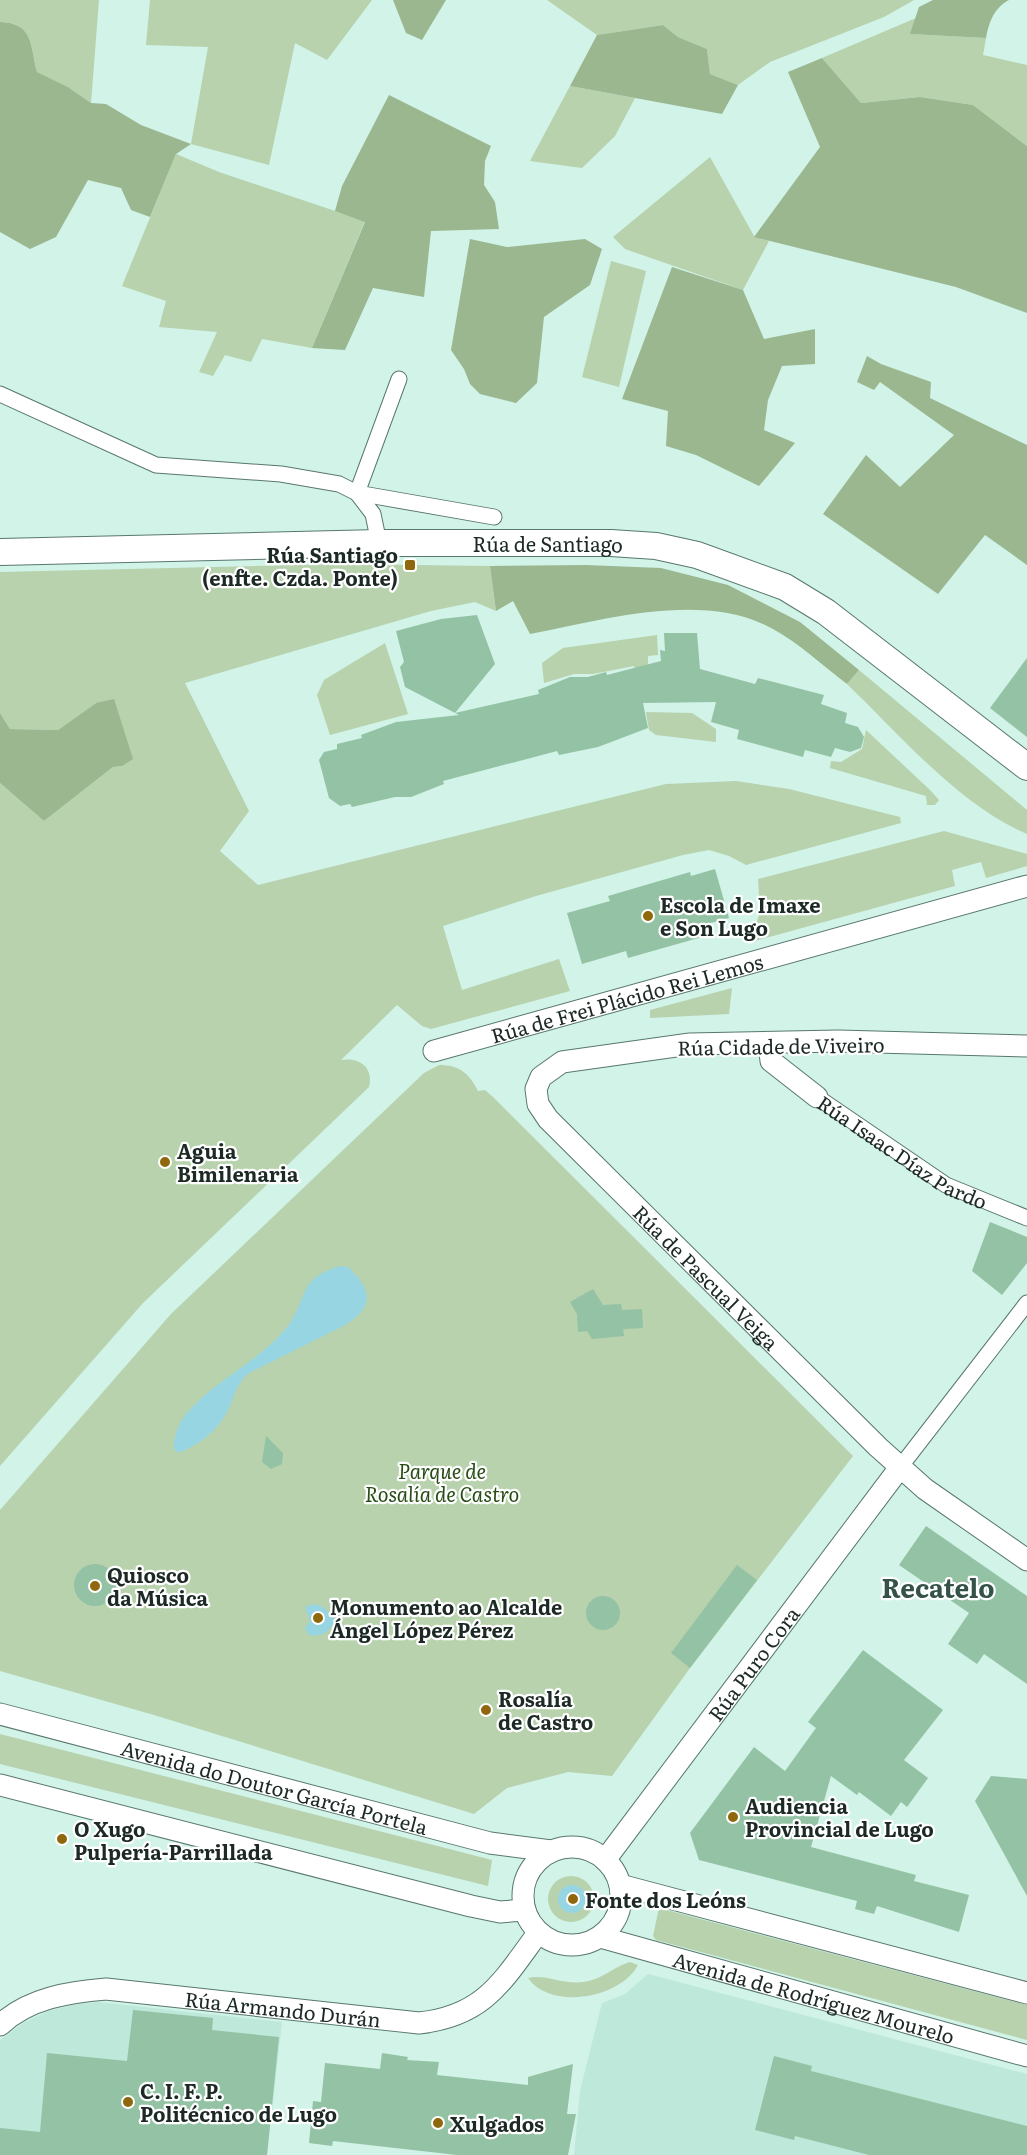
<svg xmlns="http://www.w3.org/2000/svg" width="1027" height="2155" font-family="Literata,serif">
	<rect width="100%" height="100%" fill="#d1f3e8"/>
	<g fill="#bde8da">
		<path d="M648 1974 1027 2074V2155H574L580 2091 602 2003 625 1994Z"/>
		<path d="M98 2002 282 2022 267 2155H0V2040L23 2023 46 2012 72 2005Z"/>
	</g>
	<g fill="#b7d2ad">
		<path d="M0 0H99L91 103 68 87 37 72C30 44 34 23 0 22Z"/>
		<path d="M150 0H372L327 60 295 43 269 165 191 144 208 47 146 45Z"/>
		<path d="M547 0H914L884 17 770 62 738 85 710 74 707 49 678 37 663 25 597 35Z"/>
		<path d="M916 18 911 34 986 38 983 55 1027 65V146L973 105 920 97 861 103 822 58Z"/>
		<path d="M570 86 635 98 615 136 582 168 530 161Z"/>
		<path d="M176 154 219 172 365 221 312 348 262 339 251 362 225 355 213 376 199 372 217 332 159 327 166 301 122 286Z"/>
		<path d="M710 157 754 236 769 241 743 290 625 249 613 237Z"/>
		<path d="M611 261 646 271 619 387 582 377Z"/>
		<path d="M342 564 490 566 496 611 475 602 431 611 185 683 249 811 220 851 258 885 666 784 736 781 789 789 900 817 901 823 746 865 729 856 709 850 683 855 536 896 443 926 462 990 559 959 570 991 431 1029 422 1026 397 1005 341 1060C359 1057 374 1067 369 1087L143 1303 0 1466V783L44 821 113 767 122 766 96 703 58 730 10 729 0 713V572Z"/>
		<path d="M657 635 658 655 648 656V674L639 676 634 666 593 674H574L544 683 542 663 563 648Z"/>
		<path d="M385 643 408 714 330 735 317 695 324 680Z"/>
		<path d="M859 670 1027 810V834C959 805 900 735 847 684Z"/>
		<path d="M646 712 692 713 716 729V742L656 735 649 730Z"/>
		<path d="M866 730 930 790 939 800 935 805H927L926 796 830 768 831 761 841 762 862 749Z"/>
		<path d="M944 831 1027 854V866L986 878 981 862 952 870 955 886 751 942 760 911 758 879Z"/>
		<path d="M732 988 729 1014 650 1018V1010Z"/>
		<path d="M439 1065C459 1065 469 1073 478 1091L485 1090 493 1097 853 1456 690 1668 612 1776 568 1772 507 1788 474 1814 154 1715 0 1671V1510L171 1314 424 1073Z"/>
		<path d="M0 1734 492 1860 488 1886 0 1764Z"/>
		<circle cx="571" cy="1899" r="23"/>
		<path d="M659 1908 1027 2005V2040L656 1940 653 1936Z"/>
		<path d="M630 1962 638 1965C621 1998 551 2011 528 1978 547 1974 562 1985 583 1982 602 1980 613 1967 630 1962Z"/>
	</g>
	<g fill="#9ab78f">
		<path d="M393 0H446L422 40 406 33Z"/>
		<path d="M933 0H1009C994 8 989 22 986 38L910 34 919 7Z"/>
		<path d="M0 22C34 23 30 45 37 72L68 87 91 103 106 104 141 125 191 144 176 154 150 217 131 210 121 188 88 180 56 237 30 249 0 232Z"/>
		<path d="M663 25 678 37 707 49 710 74 738 85 722 114 570 86 597 35Z"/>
		<path d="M822 58 861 103 920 97 973 105 1027 146V313L956 287 754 237 820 147 788 72Z"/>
		<path d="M389 95 491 146 485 161 484 185 495 202 499 229 431 231 424 297 373 288 345 350 312 348 365 222 335 211 342 186Z"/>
		<path d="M470 239 507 247 585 239 602 249 590 285 544 317 537 383 516 403 480 394 470 384 464 369 451 350Z"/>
		<path d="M672 267 743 290 764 339 815 329V364L782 366 768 400 764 430 795 443 759 486 696 455 666 446 668 411 622 399Z"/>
		<path d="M867 356 881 364 931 382 930 398 1027 445V565L985 535 938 594 823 514 866 455 900 487 954 435 880 382 874 390 857 382Z"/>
		<path d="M586 565 661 568 728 585 800 622 859 670 847 684C823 666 799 643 773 629 704 590 603 620 530 634L513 601 496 611 490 566Z"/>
		<path d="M114 699 133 759 122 766 113 767 44 821 0 783V713L10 729 58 730 96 703Z"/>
	</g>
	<g fill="#98d5e2">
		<path d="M339 1266 348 1267C372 1289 375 1307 345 1325L249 1373C238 1382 235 1393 230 1406 219 1430 202 1443 179 1453L174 1449C173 1438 179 1423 186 1414 214 1380 261 1361 288 1326 309 1296 297 1280 339 1266Z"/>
		<path d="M315 1604 323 1607 335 1619C331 1632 322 1637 309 1635L305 1628 310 1621 305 1607Z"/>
		<circle cx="572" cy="1899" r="14"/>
	</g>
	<g fill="#94c2a4">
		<path d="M477 615 495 664 455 713 539 694 538 690 570 677H588L606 672 607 675 661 661 660 650 665 651 664 633H697L700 669 755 684 758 678 824 695 821 704 847 713 845 723 858 727 864 737 861 748 850 752 835 748 831 757 805 750 803 757 737 739 739 730 711 722 716 702 643 703 648 728 598 747 559 755 557 751 443 781 444 784 411 797H395L352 807 350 804 340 806 329 798 319 760 324 752 337 749V744L362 738 361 735 396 722 459 715 405 687 400 667 404 662 396 631 441 619Z"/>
		<path d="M1027 658V737L990 708Z"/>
		<path d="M715 869 729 918 707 924 709 935 628 958 626 951 582 964 567 913 610 901 608 896 690 872 691 876Z"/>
		<path d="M990 1222 1027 1237V1263L1002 1295 972 1271Z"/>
		<path d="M593 1289 603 1305 621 1304 622 1310 642 1309 643 1328 623 1329 624 1336 592 1339 587 1331 578 1332 577 1314 570 1302Z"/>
		<path d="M266 1436 283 1453 282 1464 271 1469 262 1462Z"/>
		<path d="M926 1526 1027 1596V1684L984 1654 977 1664 948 1644 969 1613 899 1565Z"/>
		<circle cx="95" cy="1585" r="21"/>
		<path d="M737 1565 757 1580 690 1668 671 1653Z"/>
		<circle cx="603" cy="1613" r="17"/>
		<path d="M863 1650 943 1710 904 1760 928 1778 907 1807 901 1802 891 1816 859 1792 857 1795 831 1776 811 1847 916 1875 914 1881 969 1895 959 1932 877 1906 874 1914 855 1909 857 1901 699 1860 690 1833 754 1747 785 1771 816 1728 808 1722Z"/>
		<path d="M991 1776 1027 1779V1896L975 1801Z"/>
		<path d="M133 2010 213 2018 212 2030 279 2037 267 2155H0V2128L40 2132 47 2053 127 2061Z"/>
		<path d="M382 2053 408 2057 407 2060 439 2062 437 2075 528 2085V2077L573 2064 567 2114H576L568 2155H457L333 2141 332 2146 309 2143 313 2101 321 2102 325 2063 380 2069Z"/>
		<path d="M774 2056 812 2066 811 2071 1027 2126V2155H869L795 2136 794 2140 755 2130Z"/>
	</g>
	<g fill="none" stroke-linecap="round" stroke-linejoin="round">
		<defs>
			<g id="pedestrian">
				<path d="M0 394 156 465 281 474 339 484 357 493 494 517"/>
				<path d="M357 493 399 379"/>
				<path d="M357 493 373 514 379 543"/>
				<path id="s1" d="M817 1097 946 1185 1027 1218"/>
				<path d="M901 1466 1027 1303"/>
			</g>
			<g id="minor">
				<path d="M769 1043 771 1061 817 1097"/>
				<path id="s2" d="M1027 1046 838 1041 690 1044 562 1062 541 1077 536 1089 538 1104 548 1119 878 1447 925 1489 1027 1560"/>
				<path id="s3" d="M434 1051 1027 886"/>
				<path id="s4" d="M0 1714 490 1843 551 1851"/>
				<path d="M0 1785 471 1906 500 1912 524 1910"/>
				<circle cx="572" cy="1896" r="49"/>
				<path id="s5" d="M605 1860 901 1466"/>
				<path d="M620 1885 1027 1993"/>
				<path id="s6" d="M600 1937 1027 2056"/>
				<path id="s7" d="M0 2025C29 1998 69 1992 106 1989L419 2023C484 2016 502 1982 538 1933"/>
			</g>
			<g id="tertiary">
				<path id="s8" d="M0 552 379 543H611L656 546 697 555 785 587 826 612 1027 767"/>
			</g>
		</defs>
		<use href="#pedestrian" stroke="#58776e" stroke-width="17"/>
		<use href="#minor" stroke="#58776e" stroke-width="23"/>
		<use href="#tertiary" stroke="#58776e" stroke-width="28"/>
		<use href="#pedestrian" stroke="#fff" stroke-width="15"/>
		<use href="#minor" stroke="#fff" stroke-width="21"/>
		<use href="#tertiary" stroke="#fff" stroke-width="26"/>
	</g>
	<g fill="#8f670c" stroke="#fff" stroke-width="2">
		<rect x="404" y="559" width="12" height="12" rx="3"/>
		<circle cx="648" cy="916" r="6"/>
		<circle cx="165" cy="1162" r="6"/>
		<circle cx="95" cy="1586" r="6"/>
		<circle cx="318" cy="1618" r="6"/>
		<circle cx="486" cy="1710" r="6"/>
		<circle cx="733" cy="1817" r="6"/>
		<circle cx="62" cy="1839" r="6"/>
		<circle cx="573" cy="1899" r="6"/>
		<circle cx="128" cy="2102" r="6"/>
		<circle cx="438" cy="2123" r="6"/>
	</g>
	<g text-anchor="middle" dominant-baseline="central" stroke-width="4.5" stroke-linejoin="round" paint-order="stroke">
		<g font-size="20" fill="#1c2925" stroke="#fff">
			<text stroke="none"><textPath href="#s8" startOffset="548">Rúa de Santiago</textPath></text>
			<text stroke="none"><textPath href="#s3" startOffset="200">Rúa de Frei Plácido Rei Lemos</textPath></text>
			<text transform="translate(781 1045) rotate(-1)">Rúa Cidade de Viveiro</text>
			<text stroke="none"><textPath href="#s1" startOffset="102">Rúa Isaac Díaz Pardo</textPath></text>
			<text stroke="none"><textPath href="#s2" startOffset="762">Rúa de Pascual Veiga</textPath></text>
			<text stroke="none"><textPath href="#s5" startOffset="246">Rúa Puro Cora</textPath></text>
			<text stroke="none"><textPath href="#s4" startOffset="284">Avenida do Doutor García Portela</textPath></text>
			<text stroke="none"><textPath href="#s6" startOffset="222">Avenida de Rodríguez Mourelo</textPath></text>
			<text stroke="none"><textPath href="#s7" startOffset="292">Rúa Armando Durán</textPath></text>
		</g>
		<g font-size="20" font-weight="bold" fill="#1c2925" stroke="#fff" text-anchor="start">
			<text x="398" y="554" text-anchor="end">Rúa Santiago<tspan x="398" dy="23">(enfte. Czda. Ponte)</tspan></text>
			<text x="660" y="904">Escola de Imaxe<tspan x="660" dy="23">e Son Lugo</tspan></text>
			<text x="177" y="1150">Aguia<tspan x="177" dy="23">Bimilenaria</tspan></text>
			<text x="107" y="1574">Quiosco<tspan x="107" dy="23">da Música</tspan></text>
			<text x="330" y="1606">Monumento ao Alcalde<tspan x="330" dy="23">Ángel López Pérez</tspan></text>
			<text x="498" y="1698">Rosalía<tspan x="498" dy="23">de Castro</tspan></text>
			<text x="745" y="1805">Audiencia<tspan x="745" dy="23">Provincial de Lugo</tspan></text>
			<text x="74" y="1828">O Xugo<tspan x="74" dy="23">Pulpería-Parrillada</tspan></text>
			<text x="585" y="1899">Fonte dos Leóns</text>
			<text x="140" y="2090">C. I. F. P.<tspan x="140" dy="23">Politécnico de Lugo</tspan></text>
			<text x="450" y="2123">Xulgados</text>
		</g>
		<g font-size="20" font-style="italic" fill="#274d15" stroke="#fff">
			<text x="442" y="1470">Parque de<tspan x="442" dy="23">Rosalía de Castro</tspan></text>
		</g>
		<g font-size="26" font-weight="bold" fill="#345249" stroke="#fff">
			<text x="938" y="1586">Recatelo</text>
		</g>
	</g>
</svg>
